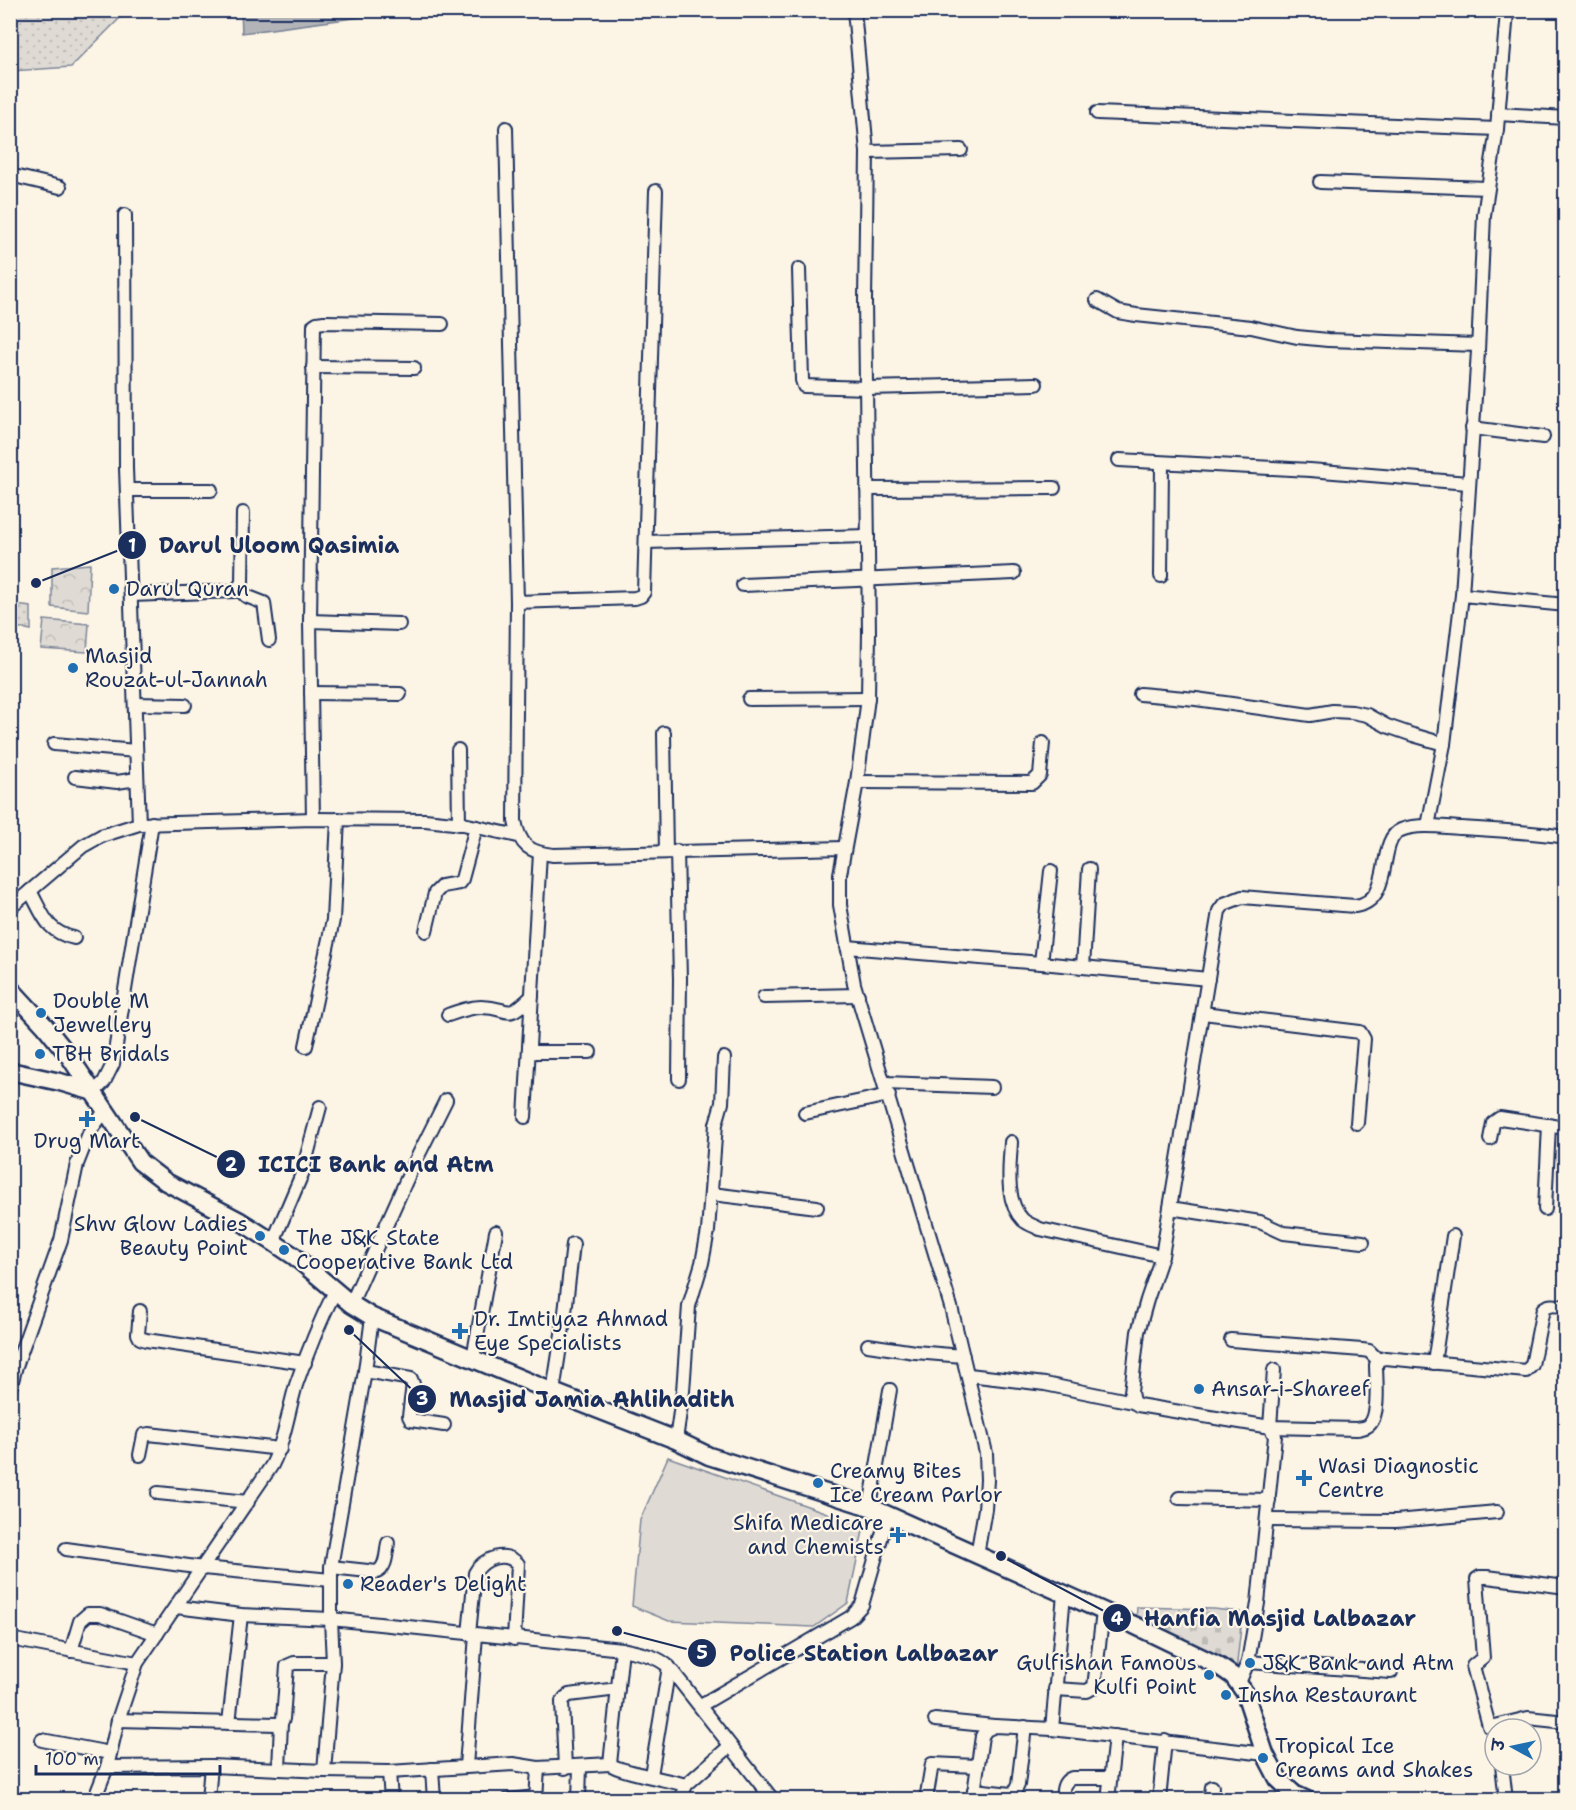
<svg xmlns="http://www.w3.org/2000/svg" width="1576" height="1810" font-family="'Shantell Sans','Playpen Sans Deva',sans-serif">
	<defs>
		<pattern id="grass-dots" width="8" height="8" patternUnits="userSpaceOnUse" patternTransform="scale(1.5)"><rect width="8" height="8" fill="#dfdbd4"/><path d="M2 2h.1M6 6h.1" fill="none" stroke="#bfbcb8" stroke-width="1.8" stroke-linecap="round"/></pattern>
		<pattern id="cemetery-stones" width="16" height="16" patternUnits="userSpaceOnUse" patternTransform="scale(1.5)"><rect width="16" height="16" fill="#dfdbd4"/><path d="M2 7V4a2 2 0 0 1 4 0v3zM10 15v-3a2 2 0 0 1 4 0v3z" fill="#bfbcb8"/></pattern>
		<pattern id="park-crowns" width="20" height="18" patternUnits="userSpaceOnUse" patternTransform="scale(1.5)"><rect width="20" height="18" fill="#dfdbd4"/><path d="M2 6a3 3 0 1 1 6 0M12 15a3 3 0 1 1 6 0" fill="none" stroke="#bfbcb8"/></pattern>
	</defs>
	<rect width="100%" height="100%" fill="#fcf5e5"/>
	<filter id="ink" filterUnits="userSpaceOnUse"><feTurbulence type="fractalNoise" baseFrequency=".0167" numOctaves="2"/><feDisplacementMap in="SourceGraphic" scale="12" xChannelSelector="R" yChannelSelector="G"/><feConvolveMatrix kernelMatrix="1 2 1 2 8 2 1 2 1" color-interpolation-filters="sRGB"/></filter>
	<g filter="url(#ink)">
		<g fill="url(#grass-dots)" stroke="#7d8599" stroke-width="1.5">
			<path d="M11 10H127V11L71 67 11 71Z"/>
			<path d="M15 605 31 607V630L16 627Z"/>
		</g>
		<path fill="url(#cemetery-stones)" stroke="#7d8599" stroke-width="1.5" d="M1137 1607 1214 1609 1240 1612 1241 1627 1236 1671 1136 1622Z"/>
		<g fill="url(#park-crowns)" stroke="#7d8599" stroke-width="1.5">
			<path d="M90 564 88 611 52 607V567Z"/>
			<path d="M44 620 89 624 87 652 41 649Z"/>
		</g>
		<path fill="#dfdbd4" stroke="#7d8599" stroke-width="1.5" d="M668 1457 864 1526 848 1603 814 1627 669 1621 632 1606 640 1520Z"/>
		<path fill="#b2b4b8" stroke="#767f94" stroke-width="1.5" d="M241 10H406V11L242 33Z"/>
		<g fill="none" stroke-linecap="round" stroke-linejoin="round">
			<defs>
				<g id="street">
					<path d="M854 10 867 152 865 301 869 632 868 698 857 782 840 874V905L854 984 951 1307 986 1453 987 1480 985 1509 977 1555"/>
					<path d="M1097 113 1497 129"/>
					<path d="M1498 114 1566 118"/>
					<path d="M506 128 517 602 515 821C520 846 529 852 553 855L844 848"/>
					<path d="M867 152 961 150"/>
					<path d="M10 175 60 187"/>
					<path d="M1320 182 1487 188"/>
					<path d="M125 215 126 468 139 824"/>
					<path d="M799 269 802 380 804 386 867 388 1036 384"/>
					<path d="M1097 300 1118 312 1136 315 1251 327 1297 337 1328 340 1478 345"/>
					<path d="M313 367 414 368"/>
					<path d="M1472 428 1543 437"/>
					<path d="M1119 460 1310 470 1468 483"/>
					<path d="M867 489 1054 488"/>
					<path d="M127 490H211"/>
					<path d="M646 542 868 536"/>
					<path d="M1161 576 1162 463"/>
					<path d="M743 585 1014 573"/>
					<path d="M239 589 246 596 264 603 269 640"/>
					<path d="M132 595 235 591 242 583 243 513"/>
					<path d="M1462 595 1566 605"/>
					<path d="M517 602 635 598 641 596 644 592 656 191"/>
					<path d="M310 621 399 624"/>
					<path d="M311 693 400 694"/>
					<path d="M1140 694 1196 699 1310 715 1333 711 1352 712 1367 715 1387 726 1413 735 1444 744"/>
					<path d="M749 699 868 698"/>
					<path d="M135 704 185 705"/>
					<path d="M664 733 666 852"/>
					<path d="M54 744 136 751"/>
					<path d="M458 750 459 824"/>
					<path d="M75 777 117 782 137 779"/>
					<path d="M857 782 1032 783 1040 775 1043 743"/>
					<path d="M313 819 310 621 314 325 317 323 324 322 442 324"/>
					<path d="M1428 826 1444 744 1462 595 1478 351 1484 215 1497 129 1507 12"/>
					<path d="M677 851 680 979 679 1079"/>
					<path d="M30 891C43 914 46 932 74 938"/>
					<path d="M10 908 83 846 101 836 139 824 313 819 425 820 463 824 518 836"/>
					<path d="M426 931 435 893 442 886 459 883 462 879 476 827"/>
					<path d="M847 947 1041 963 1208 979"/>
					<path d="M1041 963 1051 871"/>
					<path d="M1083 967 1089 869"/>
					<path d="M764 997 858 995"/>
					<path d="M1203 1013 1360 1032 1364 1039 1357 1123"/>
					<path d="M448 1015C459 1011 470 1007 481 1007 512 1007 504 1023 532 996"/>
					<path d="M306 1046 333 920 338 819"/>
					<path d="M529 1052H590"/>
					<path d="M885 1083 992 1087"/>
					<path d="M94 1092 104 1082 113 1064 152 823"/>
					<path d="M805 1113 889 1095"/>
					<path d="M525 1117 540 853"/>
					<path d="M1490 1139 1493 1123 1500 1118 1566 1128"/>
					<path d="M1011 1142C1010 1165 1004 1201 1023 1220 1028 1224 1034 1226 1040 1229L1162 1256"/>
					<path d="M712 1194 817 1207"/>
					<path d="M1170 1208 1260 1222 1284 1233 1363 1242"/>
					<path d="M1545 1209 1549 1125"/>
					<path d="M273 1242 302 1174 320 1107"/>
					<path d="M351 1304 410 1172 446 1100"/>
					<path d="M140 1311 138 1334 140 1338 146 1340 305 1363"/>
					<path d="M1231 1340 1362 1350 1369 1351 1378 1360"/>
					<path d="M868 1345 915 1352 963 1356"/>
					<path d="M473 1358 496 1232"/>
					<path d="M1434 1363 1453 1236"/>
					<path d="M365 1371 411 1379 413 1384 409 1416 411 1420 444 1425"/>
					<path d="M969 1375 1045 1384 1133 1402 1138 1405 1270 1427 1357 1429C1362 1428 1367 1428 1370 1424 1380 1413 1376 1379 1376 1365L1378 1360 1385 1358 1526 1371 1532 1365 1543 1309C1550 1303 1557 1306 1566 1307"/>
					<path d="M10 1389 16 1366 61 1240 77 1164 90 1131 105 1111"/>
					<path d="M553 1392 564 1321 573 1244"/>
					<path d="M1133 1402 1131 1392 1138 1332 1147 1300 1162 1256 1219 911 1224 904 1242 897 1355 906C1395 901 1376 840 1401 830 1418 823 1443 827 1461 828 1496 830 1531 832 1566 837"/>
					<path d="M676 1440 683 1391 689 1306 702 1263 708 1231 716 1124 722 1103 724 1058"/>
					<path d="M140 1455 144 1435 149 1434 280 1449"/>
					<path d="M158 1493 248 1502"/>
					<path d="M1179 1498 1269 1500"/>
					<path d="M870 1507 890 1390"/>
					<path d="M1267 1520 1396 1521 1497 1512"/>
					<path d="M66 1549 203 1568 331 1580"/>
					<path d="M331 1567 377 1572C387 1567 386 1553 388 1543"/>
					<path d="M176 1607 241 1615 331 1619 622 1649C639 1653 656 1655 669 1667L773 1800"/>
					<path d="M469 1634 475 1573C483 1558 506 1550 518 1564L514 1639"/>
					<path d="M10 1639 137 1663"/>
					<path d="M622 1649 610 1764C617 1771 673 1781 686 1785"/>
					<path d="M71 1651 80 1621 88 1614H100L157 1634"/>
					<path d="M1248 1662 1391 1672"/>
					<path d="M1239 1683 1248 1662 1258 1603 1275 1436 1270 1427 1274 1370"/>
					<path d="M1055 1689 1087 1691 1094 1687 1103 1612"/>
					<path d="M701 1705 851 1617 862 1605 888 1514"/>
					<path d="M118 1720 277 1724 281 1723 283 1719 287 1666 294 1663H333"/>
					<path d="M935 1720 994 1726"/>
					<path d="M229 1723 241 1615"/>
					<path d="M1495 1726 1528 1718 1566 1722"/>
					<path d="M1052 1729 1064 1594"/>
					<path d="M1497 1729 1496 1726H1489L1473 1666 1483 1658 1477 1579 1480 1577H1487L1566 1587"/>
					<path d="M42 1740 110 1753"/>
					<path d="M1502 1765 1506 1800"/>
					<path d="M466 1766 476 1635"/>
					<path d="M107 1767 211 1766 324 1771 389 1772 513 1764 538 1768 610 1764"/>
					<path d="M565 1768 562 1702 565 1698 569 1695 618 1689"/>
					<path d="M279 1769 281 1723"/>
					<path d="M432 1769 434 1800"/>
					<path d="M324 1771 333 1663 331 1619V1567L365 1371 372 1317"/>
					<path d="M389 1772 391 1800"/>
					<path d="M651 1775 669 1667"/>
					<path d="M974 1790 1011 1794 1015 1791 1018 1785 1025 1727"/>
					<path d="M94 1800 107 1767 118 1720 137 1663 272 1465C285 1439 288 1412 296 1385 307 1353 320 1321 335 1291"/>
					<path d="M208 1800 211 1766"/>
					<path d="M508 1800 536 1797"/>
					<path d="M536 1800 538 1768"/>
					<path d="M579 1800 580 1767"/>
					<path d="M680 1800 686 1785 730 1746"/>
					<path d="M926 1800 932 1764 976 1766"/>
					<path d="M973 1800 982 1736 986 1730 995 1726 1052 1729 1265 1754"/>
					<path d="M1062 1800C1063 1790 1062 1782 1072 1778H1110"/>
					<path d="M1108 1800 1115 1736"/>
					<path d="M1159 1800 1165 1741"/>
					<path d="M1210 1800 1212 1787"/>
				</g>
				<g id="secondary">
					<path d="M10 988 45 1026 69 1056 140 1162 166 1182 240 1221 273 1242 294 1256 351 1304 372 1317 553 1392 676 1440 709 1456 870 1507 1134 1625 1217 1665 1233 1676 1245 1693 1265 1754 1278 1779 1294 1794 1307 1800"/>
					<path d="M10 1071 60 1082 94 1092"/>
				</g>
			</defs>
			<use href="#street" stroke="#1b2f5e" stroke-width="16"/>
			<use href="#secondary" stroke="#1b2f5e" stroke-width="21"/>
			<use href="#street" stroke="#fcf5e5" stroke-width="12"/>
			<use href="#secondary" stroke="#fcf5e5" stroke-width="16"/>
		</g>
	</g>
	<g fill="#1f6fb2" stroke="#fcf5e5" stroke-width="2">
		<circle cx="114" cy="589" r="6"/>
		<circle cx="73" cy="668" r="6"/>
		<circle cx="41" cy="1013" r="6"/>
		<circle cx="40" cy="1054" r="6"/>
		<path d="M84 1110h6v6h6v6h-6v6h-6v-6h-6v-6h6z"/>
		<circle cx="260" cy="1236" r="6"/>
		<circle cx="284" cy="1250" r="6"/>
		<path d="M457 1322h6v6h6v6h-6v6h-6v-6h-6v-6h6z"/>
		<circle cx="1199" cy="1389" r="6"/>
		<path d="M1301 1469h6v6h6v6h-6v6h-6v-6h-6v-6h6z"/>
		<circle cx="818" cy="1483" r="6"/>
		<path d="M895 1526h6v6h6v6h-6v6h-6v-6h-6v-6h6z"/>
		<circle cx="348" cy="1584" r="6"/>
		<circle cx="1250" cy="1663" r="6"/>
		<circle cx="1209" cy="1675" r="6"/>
		<circle cx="1226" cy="1695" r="6"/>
		<circle cx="1263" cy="1758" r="6"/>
	</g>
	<g text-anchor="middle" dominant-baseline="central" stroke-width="4.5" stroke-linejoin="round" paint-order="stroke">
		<g font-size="21" fill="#1b2f5e" stroke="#fcf5e5" text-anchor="start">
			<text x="126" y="589">Darul Quran</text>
			<text x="85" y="656">Masjid<tspan x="85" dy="24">Rouzat-ul-Jannah</tspan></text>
			<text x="53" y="1001">Double M<tspan x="53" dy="24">Jewellery</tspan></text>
			<text x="52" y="1054">TBH Bridals</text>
			<text x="87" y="1141" text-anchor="middle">Drug Mart</text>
			<text x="248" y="1224" text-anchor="end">Shw Glow Ladies<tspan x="248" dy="24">Beauty Point</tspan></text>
			<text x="296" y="1238">The J&amp;K State<tspan x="296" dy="24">Cooperative Bank Ltd</tspan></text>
			<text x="474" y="1319">Dr. Imtiyaz Ahmad<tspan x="474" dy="24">Eye Specialists</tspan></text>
			<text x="1211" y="1389">Ansar-i-Shareef</text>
			<text x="1318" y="1466">Wasi Diagnostic<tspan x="1318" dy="24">Centre</tspan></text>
			<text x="830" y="1471">Creamy Bites<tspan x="830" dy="24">Ice Cream Parlor</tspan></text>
			<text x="884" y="1523" text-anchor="end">Shifa Medicare<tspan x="884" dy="24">and Chemists</tspan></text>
			<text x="360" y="1584">Reader's Delight</text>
			<text x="1197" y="1663" text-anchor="end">Gulfishan Famous<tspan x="1197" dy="24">Kulfi Point</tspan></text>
			<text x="1262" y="1663">J&amp;K Bank and Atm</text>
			<text x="1238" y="1695">Insha Restaurant</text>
			<text x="1275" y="1746">Tropical Ice<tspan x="1275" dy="24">Creams and Shakes</tspan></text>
		</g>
	</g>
	<path fill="none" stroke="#1b2f5e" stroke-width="2" d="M36 583L132 545M135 1117L231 1164M349 1330L422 1399M1001 1556L1117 1618M617 1631L702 1653"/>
	<g fill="#1b2f5e" stroke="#fcf5e5" stroke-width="2">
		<circle cx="36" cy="583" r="6"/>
		<circle cx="135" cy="1117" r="6"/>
		<circle cx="349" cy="1330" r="6"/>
		<circle cx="1001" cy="1556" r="6"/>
		<circle cx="617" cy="1631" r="6"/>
		<circle cx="132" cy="545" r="15"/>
		<circle cx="231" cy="1164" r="15"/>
		<circle cx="422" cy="1399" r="15"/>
		<circle cx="1117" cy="1618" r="15"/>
		<circle cx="702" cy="1653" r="15"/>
	</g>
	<g font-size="18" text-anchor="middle" font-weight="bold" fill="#fff">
		<text x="132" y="552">1</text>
		<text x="231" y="1171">2</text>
		<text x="422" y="1405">3</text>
		<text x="1117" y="1625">4</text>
		<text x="702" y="1659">5</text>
	</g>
	<g font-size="22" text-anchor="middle" font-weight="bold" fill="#1b2f5e" stroke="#fcf5e5" stroke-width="4.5" stroke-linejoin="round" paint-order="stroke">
		<text x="279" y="553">Darul Uloom Qasimia</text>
		<text x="376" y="1172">ICICI Bank and Atm</text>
		<text x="592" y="1407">Masjid Jamia Ahlihadith</text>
		<text x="1280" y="1626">Hanfia Masjid Lalbazar</text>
		<text x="864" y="1661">Police Station Lalbazar</text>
	</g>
	<rect width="1576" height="1810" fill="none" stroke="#fcf5e5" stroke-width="36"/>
	<rect x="18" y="18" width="1540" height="1774" fill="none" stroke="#1b2f5e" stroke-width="2" filter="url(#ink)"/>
	<g transform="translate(1513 1747) rotate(278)"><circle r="28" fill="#fcf5e5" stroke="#a2a6af" stroke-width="1.5"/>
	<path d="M0-4.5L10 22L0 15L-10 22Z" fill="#1f6fb2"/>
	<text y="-9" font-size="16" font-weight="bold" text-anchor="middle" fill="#1b2f5e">उ</text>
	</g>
	<path d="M36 1765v9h184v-9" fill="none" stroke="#1b2f5e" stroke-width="3"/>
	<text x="45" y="1765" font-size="18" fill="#1b2f5e" stroke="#fcf5e5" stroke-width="4.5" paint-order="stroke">100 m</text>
</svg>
